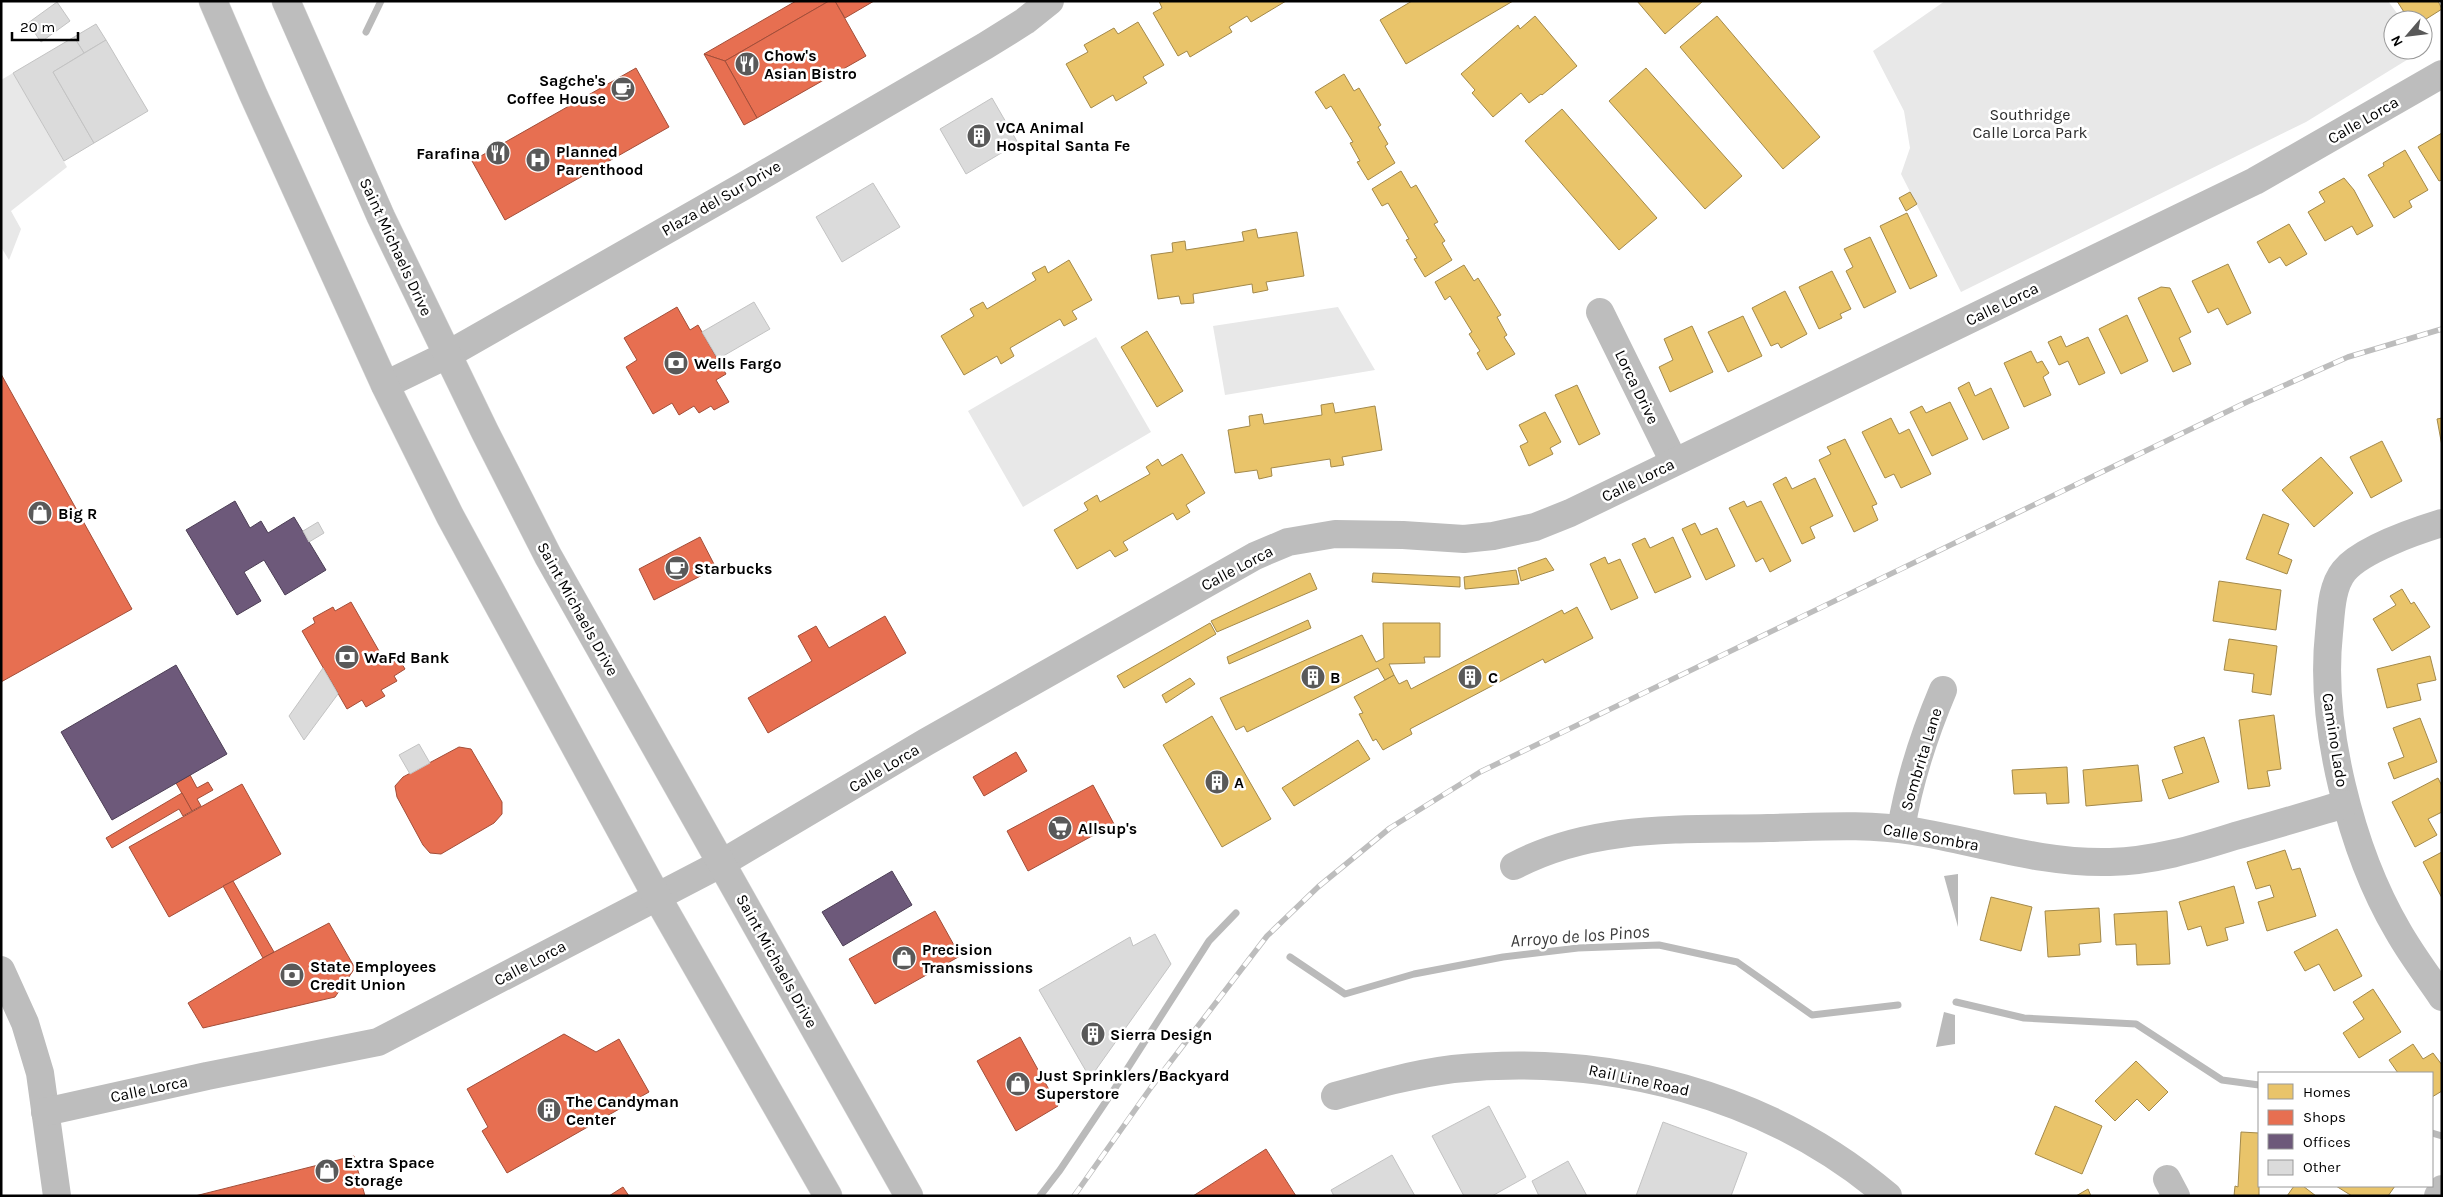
<svg xmlns="http://www.w3.org/2000/svg" width="2443" height="1197" font-family="Karla,sans-serif">
	<rect width="100%" height="100%" fill="#fff"/>
	<g fill="#e8e8e8">
		<path d="M1945 1H2388L2402 20H2393V50H2423L2306 122 1961 292 1901 174 1910 148 1904 111 1873 51Z"/>
		<path d="M13 73 67 167 11 211 21 229 9 260 1 247V80Z"/>
		<path d="M1338 307 1375 370 1225 395 1213 326Z"/>
		<path d="M1096 337 1151 432 1023 507 968 411Z"/>
	</g>
	<g fill="#bababa">
		<path d="M1958 874V927L1944 876Z"/>
		<path d="M1944 1012 1955 1015V1044L1936 1047Z"/>
	</g>
	<g fill="#e9c46a" stroke="#a3894a">
		<path d="M1286 1 1251 22 1247 16 1229 27 1232 32 1190 57 1187 51 1178 56 1153 13 1162 8 1159 1Z"/>
		<path d="M1412 1H1513L1406 64 1380 20Z"/>
		<path d="M1637 1H1703L1665 34Z"/>
		<path d="M2397 1H2438L2442 9 2423 21 2409 20Z"/>
		<path d="M1535 16 1577 66 1542 95 1541 94 1529 103 1521 93 1493 117 1472 93 1475 90 1461 74 1518 25 1520 29Z"/>
		<path d="M1717 16 1820 137 1783 169 1680 47Z"/>
		<path d="M1138 22 1164 65 1143 77 1147 83 1116 101 1113 95 1091 108 1066 64 1088 52 1084 45 1114 28 1118 34Z"/>
		<path d="M1646 68 1742 176 1705 209 1609 101Z"/>
		<path d="M1344 74 1354 91 1359 88 1381 125 1378 127 1388 144 1385 146 1395 163 1368 180 1357 162 1360 161 1350 143 1353 142 1331 106 1326 109 1315 92Z"/>
		<path d="M1562 109 1657 218 1619 250 1525 141Z"/>
		<path d="M2442 133V180L2439 181 2418 147Z"/>
		<path d="M2405 150 2428 190 2409 201 2412 207 2394 218 2368 175 2384 166 2383 163Z"/>
		<path d="M1401 171 1411 188 1416 185 1438 222 1434 224 1445 241 1442 243 1452 260 1425 277 1414 259 1417 258 1406 240 1409 239 1388 203 1382 206 1372 189Z"/>
		<path d="M2344 178 2354 190 2373 226 2357 235 2352 226 2325 241 2308 212 2325 202 2319 192Z"/>
		<path d="M1910 192 1917 204 1906 211 1899 198Z"/>
		<path d="M1907 213 1937 276 1910 289 1880 226Z"/>
		<path d="M2289 224 2307 254 2286 266 2280 257 2269 263 2257 242Z"/>
		<path d="M1256 229 1258 238 1297 232 1304 276 1266 282 1268 290 1253 293 1252 284 1193 294 1194 303 1181 304 1179 296 1158 299 1151 255 1173 252 1172 243 1185 241 1186 250 1244 241 1242 232Z"/>
		<path d="M1870 237 1896 292 1864 308 1846 271 1853 267 1844 249Z"/>
		<path d="M1069 260 1092 300 1072 311 1077 319 1064 326 1060 319 1010 348 1014 356 1001 364 997 356 964 375 941 336 974 316 970 309 983 302 987 309 1036 280 1032 273 1045 266 1048 273Z"/>
		<path d="M2228 264 2251 313 2227 325 2218 308 2208 313 2192 281Z"/>
		<path d="M1464 265 1474 281 1478 278 1501 315 1497 317 1507 335 1504 337 1515 354 1487 370 1477 353 1480 351 1469 334 1472 332 1450 296 1445 300 1435 282Z"/>
		<path d="M1832 271 1851 309 1840 314 1842 318 1819 329 1799 287Z"/>
		<path d="M2161 287 2170 288 2191 332 2179 338 2191 364 2173 372 2138 298Z"/>
		<path d="M1785 291 1807 334 1781 348 1778 343 1771 346 1752 308Z"/>
		<path d="M2127 315 2148 361 2121 374 2099 329Z"/>
		<path d="M1743 316 1762 356 1728 372 1708 332Z"/>
		<path d="M1692 326 1713 372 1670 392 1659 367 1673 360 1664 339Z"/>
		<path d="M1147 331 1183 391 1157 407 1121 347Z"/>
		<path d="M2061 336 2066 347 2088 337 2105 373 2079 385 2068 361 2059 365 2048 342Z"/>
		<path d="M2031 351 2037 363 2042 361 2049 373 2043 377 2051 395 2024 407 2004 363Z"/>
		<path d="M1969 382 1975 396 1991 388 2009 428 1983 440 1958 388Z"/>
		<path d="M1577 385 1600 434 1579 445 1555 395Z"/>
		<path d="M1950 402 1968 439 1932 456 1910 412 1922 406 1926 413Z"/>
		<path d="M1333 403 1335 413 1375 406 1382 450 1342 457 1344 465 1331 467 1330 459 1271 468 1272 476 1259 479 1257 470 1235 473 1228 430 1250 426 1249 416 1262 414 1264 424 1322 415 1321 405Z"/>
		<path d="M1545 412 1561 442 1550 448 1553 454 1529 466 1520 446 1528 442 1519 425Z"/>
		<path d="M1891 418 1899 434 1909 429 1931 474 1901 488 1894 474 1885 478 1862 432Z"/>
		<path d="M2442 418V446L2437 419Z"/>
		<path d="M1845 439 1877 504 1872 506 1878 520 1854 532 1819 460 1831 454 1827 447Z"/>
		<path d="M2382 441 2402 481 2371 498 2350 457Z"/>
		<path d="M1182 454 1205 493 1186 505 1190 512 1177 520 1173 513 1123 542 1128 550 1115 557 1110 550 1077 569 1054 530 1088 510 1084 503 1097 495 1100 502 1150 474 1146 467 1158 459 1162 466Z"/>
		<path d="M2321 457 2353 493 2314 527 2282 490Z"/>
		<path d="M1786 477 1792 489 1815 478 1833 516 1810 527 1815 538 1802 544 1773 484Z"/>
		<path d="M1744 501 1747 507 1761 501 1791 561 1770 572 1763 558 1756 562 1729 508Z"/>
		<path d="M2263 514 2289 524 2278 554 2292 560 2287 574 2246 559Z"/>
		<path d="M1695 523 1701 535 1717 528 1735 566 1706 580 1682 529Z"/>
		<path d="M1673 537 1691 577 1655 593 1632 544 1645 538 1650 548Z"/>
		<path d="M1605 557 1608 564 1620 559 1638 598 1611 610 1590 564Z"/>
		<path d="M1546 558 1554 570 1521 581 1518 568Z"/>
		<path d="M1516 570 1519 584 1465 589 1464 577Z"/>
		<path d="M1310 573 1317 589 1217 632 1211 621Z"/>
		<path d="M1373 573 1460 577V587L1372 582Z"/>
		<path d="M2219 581 2281 590 2276 630 2213 621Z"/>
		<path d="M2402 589 2411 604 2414 602 2430 627 2392 651 2373 619 2396 605 2390 596Z"/>
		<path d="M1577 607 1593 638 1545 663 1543 659 1410 729 1412 734 1383 750 1376 739 1373 741 1359 714 1363 713 1354 697 1394 675 1399 684 1407 680 1411 689 1562 610 1564 614Z"/>
		<path d="M1308 620 1311 628 1229 664 1227 657Z"/>
		<path d="M1210 623 1216 634 1124 688 1117 676Z"/>
		<path d="M1383 623H1440V657H1424L1425 663 1389 664 1394 675 1385 680 1378 668 1247 732 1244 726 1236 730 1220 698 1362 635 1376 662 1384 658Z"/>
		<path d="M2229 639 2277 646 2271 695 2252 692 2254 674 2224 670Z"/>
		<path d="M2430 656 2436 680 2417 684 2421 700 2387 708 2377 669Z"/>
		<path d="M1190 678 1195 684 1166 703 1162 695Z"/>
		<path d="M2274 715 2281 769 2267 771 2270 786 2248 789 2239 720Z"/>
		<path d="M1212 716 1271 819 1222 847 1163 745Z"/>
		<path d="M2420 718 2437 762 2394 779 2388 763 2404 757 2393 728Z"/>
		<path d="M2204 737 2219 782 2169 799 2162 780 2183 773 2174 747Z"/>
		<path d="M1358 740 1370 759 1294 806 1282 788Z"/>
		<path d="M2138 765 2142 801 2086 806 2083 770Z"/>
		<path d="M2067 767 2069 803 2047 804 2046 793 2014 794 2012 770Z"/>
		<path d="M2438 778 2442 786V812L2428 819 2437 835 2415 847 2392 802Z"/>
		<path d="M2285 850 2292 870 2300 868 2316 916 2267 931 2258 902 2274 897 2270 885 2256 889 2247 862Z"/>
		<path d="M2442 852V898L2423 862Z"/>
		<path d="M2234 886 2244 923 2225 928 2228 940 2207 946 2201 926 2188 930 2179 902Z"/>
		<path d="M1991 897 2032 907 2021 951 1980 940Z"/>
		<path d="M2099 908 2101 942 2079 944 2080 955 2048 957 2045 911Z"/>
		<path d="M2167 911 2170 964 2137 965 2136 944 2116 945 2114 914Z"/>
		<path d="M2337 929 2362 976 2334 991 2319 964 2305 971 2294 952Z"/>
		<path d="M2373 989 2401 1032 2359 1058 2343 1033 2364 1019 2353 1002Z"/>
		<path d="M2413 1044 2423 1059 2433 1053 2442 1065V1091L2432 1097V1073H2398L2389 1060Z"/>
		<path d="M2136 1061 2168 1092 2149 1111 2137 1099 2115 1121 2095 1101Z"/>
		<path d="M2055 1106 2102 1126 2082 1174 2035 1154Z"/>
		<path d="M2241 1132 2259 1133V1186H2271H2259V1196H2234L2235 1186 2238 1187Z"/>
		<path d="M2294 1186H2303L2316 1196H2287Z"/>
		<path d="M2336 1186H2395L2388 1196H2352Z"/>
		<path d="M2088 1189 2091 1196H2076Z"/>
	</g>
	<g fill="#e76f51" stroke="#a24e39">
		<path d="M796 1H829L725 61 704 54Z"/>
		<path d="M829 1H835L866 56 757 118 725 61Z"/>
		<path d="M835 1H874L845 18Z"/>
		<path d="M704 54 725 61 757 118 744 125Z"/>
		<path d="M636 68 669 127 505 220 472 161Z"/>
		<path d="M677 307 690 330 698 325 726 374 716 380 729 402 714 410 711 406 699 413 694 406 679 415 672 403 653 414 626 367 637 360 624 338Z"/>
		<path d="M1 374 132 609 1 682Z"/>
		<path d="M700 537 716 568 654 600 639 569Z"/>
		<path d="M351 602 387 665 399 659 405 669 394 676 397 681 381 690 385 696 366 707 362 700 347 709 302 631 315 623 313 618 333 607 335 611Z"/>
		<path d="M885 616 906 653 768 733 748 698 812 661 798 636 816 626 829 648Z"/>
		<path d="M459 747 471 749 502 802V814L494 823 441 854 430 853 423 845 397 797 395 786 403 777Z"/>
		<path d="M1016 752 1027 771 984 796 973 777Z"/>
		<path d="M190 775 197 788 208 782 213 790 197 799 201 806 192 811 176 783Z"/>
		<path d="M242 784 281 854 169 917 129 847Z"/>
		<path d="M1093 785 1114 824 1028 871 1007 831Z"/>
		<path d="M182 793 192 811 183 816 179 809 112 848 106 838Z"/>
		<path d="M233 881 274 952 263 958 223 886Z"/>
		<path d="M935 911 960 956 875 1004 849 959Z"/>
		<path d="M329 923 355 968 335 997 203 1028 188 1003 263 958Z"/>
		<path d="M564 1034 596 1052 619 1039 649 1092 507 1173 482 1131 488 1127 467 1089Z"/>
		<path d="M1020 1037 1058 1106 1016 1131 977 1061Z"/>
		<path d="M1266 1149 1296 1196H1193Z"/>
		<path d="M354 1156 365 1196H195Z"/>
		<path d="M623 1187 629 1196H609Z"/>
	</g>
	<g fill="#6d597a" stroke="#4c3e55">
		<path d="M235 501 250 528 261 521 268 533 294 517 326 570 285 595 264 560 244 572 261 601 237 615 186 530Z"/>
		<path d="M176 665 227 754 112 820 61 732Z"/>
		<path d="M892 871 912 905 843 946 822 912Z"/>
	</g>
	<g fill="none" stroke-linecap="round" stroke-linejoin="round">
		<g stroke="#bababa" stroke-width="7">
			<path d="M366 32 381 1"/>
			<path d="M1290 957 1345 994 1414 974 1503 957 1578 948 1659 945 1737 962 1812 1015 1898 1005"/>
			<path d="M1956 1002 2024 1018 2136 1024 2222 1080 2259 1085"/>
			<path d="M2432 1133 2442 1136"/>
			<path d="M1040 1196 1060 1170 1115 1088 1209 941 1236 913"/>
		</g>
	</g>
	<g fill="#dbdbdb" stroke="#c3c3c3">
		<path d="M57 2 70 21 41 42 28 23Z"/>
		<path d="M96 24 106 40 84 53 74 37Z"/>
		<path d="M74 37 84 53 53 72 94 143 64 161 13 73Z"/>
		<path d="M106 40 148 111 94 143 53 72Z"/>
		<path d="M992 98 1018 143 966 174 940 129Z"/>
		<path d="M873 183 900 227 842 262 816 217Z"/>
		<path d="M754 302 770 329 718 359 702 332Z"/>
		<path d="M318 522 324 533 309 542 303 531Z"/>
		<path d="M323 668 338 694 304 740 289 716Z"/>
		<path d="M419 744 430 763 410 774 399 755Z"/>
		<path d="M1155 934 1171 964 1090 1078 1039 990 1130 937 1133 946Z"/>
		<path d="M1489 1106 1526 1177 1492 1196H1464L1432 1136Z"/>
		<path d="M1663 1122 1747 1153 1731 1196H1636Z"/>
		<path d="M1392 1155 1415 1196H1334L1331 1190Z"/>
		<path d="M1568 1161 1587 1196H1539L1532 1181Z"/>
	</g>
	<g fill="none" stroke-linecap="round" stroke-linejoin="round">
		<defs>
			<g id="major">
				<path d="M213 1 253 94 385 385 450 516 657 897 828 1196"/>
				<path d="M286 1 381 217 485 432 548 556 909 1196"/>
			</g>
		</defs>
		<use href="#major" stroke="#dbdbdb" stroke-width="29"/>
		<g stroke="#bdbdbd" stroke-width="28">
			<path d="M1600 312 1674 462"/>
			<path d="M385 385 447 355 749 183 985 46 1025 21 1050 1"/>
			<path d="M2442 523C2416 531 2361 550 2344 571 2331 587 2331 614 2329 633 2319 725 2351 851 2398 931 2411 954 2427 975 2442 997"/>
			<path d="M1901 829C1909 781 1924 735 1943 690"/>
			<path d="M1514 866C1593 824 1681 830 1768 828 1817 827 1865 823 1913 831 1979 842 2043 864 2110 862 2153 861 2194 849 2235 836 2272 826 2308 815 2345 804"/>
			<path d="M1 970 25 1023 40 1073 57 1196"/>
			<path d="M1335 1096C1374 1085 1413 1074 1453 1069 1607 1053 1769 1094 1888 1196"/>
			<path d="M45 1112 207 1076 378 1042 722 863 926 742 1255 556 1288 542 1335 534 1403 535 1464 539 1493 536 1535 527 1570 513 2255 181 2442 74"/>
			<path d="M2167 1179 2176 1196"/>
			<path d="M2438 1196 2442 1189"/>
		</g>
		<use href="#major" stroke="#bdbdbd" stroke-width="28"/>
		<defs>
			<path id="rail" d="M1074 1196 1152 1086 1267 936 1318 887 1390 828 1480 772 2247 402 2348 357 2442 329"/>
		</defs>
		<use href="#rail" stroke="#bdbdbd" stroke-width="5.5"/>
		<use href="#rail" stroke="#fff" stroke-width="4" stroke-dasharray="11" stroke-linecap="butt"/>
	</g>
	<defs>
		<symbol id="restaurant-disc" viewBox="-11 -11 22 22"><circle r="9.5" fill="#595959" stroke="#fff"/><path d="M-5-6h1v4h1v-4h1v4h1v-4h1v5L-1.5 .5V6h-2V.5L-5-1ZM5-6V6H3V1.5H1.5Q1.5-4 5-6Z" fill="#fff"/></symbol>
		<symbol id="cafe-disc" viewBox="-11 -11 22 22"><circle r="9.5" fill="#595959" stroke="#fff"/><path d="M-5.5-4.5H6V0H3Q3 3.5 0 3.5H-2.5Q-5.5 3.5-5.5 0ZM3-3.2v2h1.7v-2ZM-6 4.5H4V6H-6Z" fill="#fff"/></symbol>
		<symbol id="building-disc" viewBox="-11 -11 22 22"><circle r="9.5" fill="#595959" stroke="#fff"/><path d="M-4-6H4V6H1V3H-1V6H-4ZM-2.5-4.3h1.7v1.8h-1.7ZM.8-4.3h1.7v1.8H.8ZM-2.5-1h1.7V.8h-1.7ZM.8-1h1.7V.8H.8Z" fill="#fff"/></symbol>
		<symbol id="hospital-disc" viewBox="-11 -11 22 22"><circle r="9.5" fill="#595959" stroke="#fff"/><path d="M-5-5h3v3.5h4V-5h3V5h-3V1.5h-4V5h-3Z" fill="#fff"/></symbol>
		<symbol id="bank-disc" viewBox="-11 -11 22 22"><circle r="9.5" fill="#595959" stroke="#fff"/><path d="M-6-4H6V4H-6ZM0-2.3a2.3 2.3 0 1 0 0 4.6a2.3 2.3 0 1 0 0-4.6Z" fill="#fff"/></symbol>
		<symbol id="shop-disc" viewBox="-11 -11 22 22"><circle r="9.5" fill="#595959" stroke="#fff"/><path d="M-5-2.5h2.3a2.7 3.5 0 0 1 5.4 0H5L5.5 6h-11ZM-1.5-2.5h3a1.5 2.3 0 0 0-3 0Z" fill="#fff"/></symbol>
		<symbol id="supermarket-disc" viewBox="-11 -11 22 22"><circle r="9.5" fill="#595959" stroke="#fff"/><path d="M-6-5.5h2.5l.6 2H6L4.5 2H-2.5L-4.4-4H-6ZM-1.5 3.2a1.3 1.3 0 1 0 .1 0ZM3 3.2a1.3 1.3 0 1 0 .1 0Z" fill="#fff"/></symbol>
	</defs>
	<g fill-rule="evenodd">
		<use href="#restaurant-disc" x="733" y="50" width="28" height="28"/>
		<use href="#cafe-disc" x="609" y="75" width="28" height="28"/>
		<use href="#building-disc" x="965" y="122" width="28" height="28"/>
		<use href="#restaurant-disc" x="484" y="139" width="28" height="28"/>
		<use href="#hospital-disc" x="524" y="146" width="28" height="28"/>
		<use href="#bank-disc" x="662" y="349" width="28" height="28"/>
		<use href="#shop-disc" x="26" y="499" width="28" height="28"/>
		<use href="#cafe-disc" x="663" y="554" width="28" height="28"/>
		<use href="#bank-disc" x="333" y="643" width="28" height="28"/>
		<use href="#building-disc" x="1299" y="663" width="28" height="28"/>
		<use href="#building-disc" x="1456" y="663" width="28" height="28"/>
		<use href="#building-disc" x="1203" y="768" width="28" height="28"/>
		<use href="#supermarket-disc" x="1046" y="814" width="28" height="28"/>
		<use href="#shop-disc" x="890" y="944" width="28" height="28"/>
		<use href="#bank-disc" x="278" y="961" width="28" height="28"/>
		<use href="#building-disc" x="1079" y="1020" width="28" height="28"/>
		<use href="#shop-disc" x="1004" y="1070" width="28" height="28"/>
		<use href="#building-disc" x="535" y="1096" width="28" height="28"/>
		<use href="#shop-disc" x="313" y="1157" width="28" height="28"/>
	</g>
	<g text-anchor="middle" dominant-baseline="central" stroke-width="5" stroke-linejoin="round" paint-order="stroke">
		<g font-size="16" font-weight="bold" fill="#000" stroke="#fff" text-anchor="start">
			<text x="764" y="55">Chow's<tspan x="764" dy="18">Asian Bistro</tspan></text>
			<text x="606" y="80" text-anchor="end">Sagche's<tspan x="606" dy="18">Coffee House</tspan></text>
			<text x="996" y="127">VCA Animal<tspan x="996" dy="18">Hospital Santa Fe</tspan></text>
			<text x="556" y="151">Planned<tspan x="556" dy="18">Parenthood</tspan></text>
			<text x="480" y="153" text-anchor="end">Farafina</text>
			<text x="694" y="363">Wells Fargo</text>
			<text x="58" y="513">Big R</text>
			<text x="694" y="568">Starbucks</text>
			<text x="364" y="657">WaFd Bank</text>
			<text x="1330" y="677">B</text>
			<text x="1488" y="677">C</text>
			<text x="1234" y="782">A</text>
			<text x="1078" y="828">Allsup's</text>
			<text x="922" y="949">Precision<tspan x="922" dy="18">Transmissions</tspan></text>
			<text x="310" y="966">State Employees<tspan x="310" dy="18">Credit Union</tspan></text>
			<text x="1110" y="1034">Sierra Design</text>
			<text x="1036" y="1075">Just Sprinklers/Backyard<tspan x="1036" dy="18">Superstore</tspan></text>
			<text x="566" y="1101">The Candyman<tspan x="566" dy="18">Center</tspan></text>
			<text x="344" y="1162">Extra Space<tspan x="344" dy="18">Storage</tspan></text>
		</g>
		<g font-size="16" fill="#2c2c2c" stroke="#fff">
			<text x="2030" y="114">Southridge<tspan x="2030" dy="18">Calle Lorca Park</tspan></text>
		</g>
		<g font-size="16" fill="#000" stroke="#fff">
			<text transform="translate(2363 120) rotate(-30)">Calle Lorca</text>
			<text transform="translate(721 198) rotate(-30)">Plaza del Sur Drive</text>
			<text transform="translate(396 247) rotate(65)">Saint Michaels Drive</text>
			<text transform="translate(2002 304) rotate(-26)">Calle Lorca</text>
			<text transform="translate(1637 387) rotate(64)">Lorca Drive</text>
			<text transform="translate(1638 480) rotate(-26)">Calle Lorca</text>
			<text transform="translate(1237 568) rotate(-28)">Calle Lorca</text>
			<text transform="translate(578 609) rotate(61)">Saint Michaels Drive</text>
			<text transform="translate(2335 740) rotate(81)">Camino Lado</text>
			<text transform="translate(1921 759) rotate(-73)">Sombrita Lane</text>
			<text transform="translate(884 768) rotate(-31)">Calle Lorca</text>
			<text transform="translate(1931 837) rotate(10)">Calle Sombra</text>
			<text transform="translate(777 961) rotate(61)">Saint Michaels Drive</text>
			<text transform="translate(530 963) rotate(-28)">Calle Lorca</text>
			<text transform="translate(1639 1080) rotate(12)">Rail Line Road</text>
			<text transform="translate(149 1089) rotate(-12)">Calle Lorca</text>
		</g>
		<g font-size="18" font-style="italic" fill="#3d3d3d" stroke="#fff">
			<text transform="translate(1580 936) rotate(-4)">Arroyo de los Pinos</text>
		</g>
	</g>
	<rect width="2443" height="1197" fill="none" stroke="#000000" stroke-width="5"/>
	<rect x="2258" y="1072" width="175" height="115" fill="#ffffff" stroke="#999999"/>
	<rect x="2268" y="1084" width="25" height="15" fill="#e9c46a" stroke="#999999"/>
	<text x="2303" y="1097" font-size="15" fill="#000000">Homes</text>
	<rect x="2268" y="1110" width="25" height="15" fill="#e76f51" stroke="#999999"/>
	<text x="2303" y="1122" font-size="15" fill="#000000">Shops</text>
	<rect x="2268" y="1134" width="25" height="15" fill="#6d597a" stroke="#999999"/>
	<text x="2303" y="1147" font-size="15" fill="#000000">Offices</text>
	<rect x="2268" y="1160" width="25" height="15" fill="#dbdbdb" stroke="#999999"/>
	<text x="2303" y="1172" font-size="15" fill="#000000">Other</text>
	<g transform="translate(2408 35) rotate(242)"><circle r="24" fill="#ffffff" stroke="#999999"/>
	<path d="M0-4L9 19L0 12L-9 19Z" fill="#595959"/>
	<text y="-8" font-size="14" font-weight="bold" text-anchor="middle" fill="#000000">N</text>
	</g>
	<path d="M12 32v8h66v-8" fill="none" stroke="#000000" stroke-width="2.5"/>
	<text x="20" y="32" font-size="15" fill="#000000" stroke="#ffffff" stroke-width="4" paint-order="stroke">20 m</text>
</svg>
